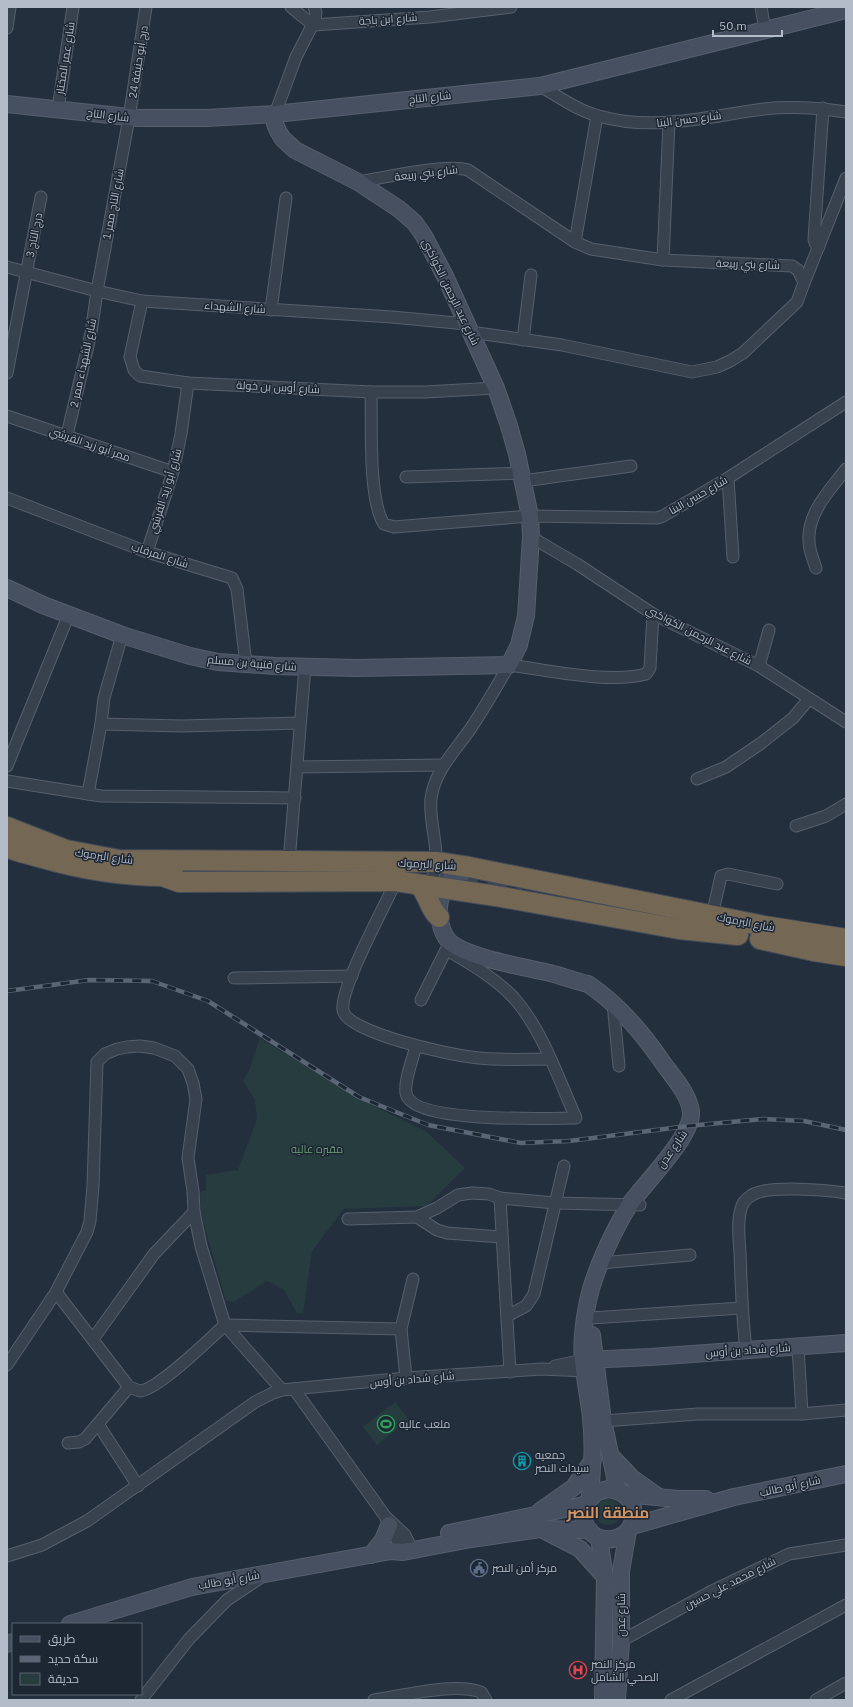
<svg xmlns="http://www.w3.org/2000/svg" width="853" height="1707" font-family="'IBM Plex Sans',Cairo,sans-serif">
	<rect width="100%" height="100%" fill="#242f3e"/>
	<g fill="#263c3f">
		<path d="M260 1038 328 1080 382 1110 427 1132 465 1168 426 1206 344 1209 312 1251 303 1314 297 1313 284 1290 267 1281 234 1302 226 1301 201 1214 200 1192 206 1190V1175L238 1170 257 1119 255 1100 243 1081 250 1068Z"/>
		<path d="M395 1402 409 1420 377 1445 363 1427Z"/>
		<circle cx="608" cy="1512" r="13"/>
	</g>
	<g fill="none" stroke-linecap="round" stroke-linejoin="round">
		<path stroke="#3a4453" stroke-width="20" stroke-dasharray="20 10" stroke-linecap="butt" d="M428 875 521 890"/>
		<defs>
			<g id="street">
				<path d="M291 7 313 25"/>
				<path d="M761 7 765 30"/>
				<path d="M313 25 430 17 511 7"/>
				<path d="M7 28 10 7"/>
				<path d="M540 86C558 96 578 111 599 116 654 132 709 116 764 109 791 106 819 108 846 112"/>
				<path d="M58 109 73 7"/>
				<path d="M275 114 296 57 315 20 316 12 314 7"/>
				<path d="M358 182C382 178 448 163 468 170L575 242 591 249 663 260 792 266 798 270 804 283 797 302 743 353 730 361 717 367 692 372 562 345 470 332"/>
				<path d="M575 242 597 116"/>
				<path d="M819 247 815 243 814 239 823 108"/>
				<path d="M663 260 669 122"/>
				<path d="M7 267 97 291 142 301 392 317 467 324"/>
				<path d="M804 283 846 178"/>
				<path d="M142 301 130 357 134 370 140 376 188 383 371 392H425L496 388"/>
				<path d="M271 310 286 198"/>
				<path d="M523 340 531 275"/>
				<path d="M7 373 41 197"/>
				<path d="M371 392C372 423 368 500 384 524L394 527 530 516 657 518 663 516 728 478 846 402"/>
				<path d="M7 416 173 472"/>
				<path d="M67 435 91 333 97 291 129 118 146 7"/>
				<path d="M406 477 521 473"/>
				<path d="M728 478 733 557"/>
				<path d="M523 481 631 466"/>
				<path d="M7 498 147 552 232 578 237 589 246 664"/>
				<path d="M531 537 577 564 653 614 759 666 846 722"/>
				<path d="M147 552 173 472 181 434 188 383"/>
				<path d="M816 568C813 559 809 550 809 541 807 513 830 490 846 469"/>
				<path d="M122 635 104 698 101 724 182 726 299 723"/>
				<path d="M759 666 769 630"/>
				<path d="M7 766 69 614"/>
				<path d="M297 767 444 765"/>
				<path d="M697 779 726 767 760 744 793 718 809 699"/>
				<path d="M7 781 101 796 295 798"/>
				<path d="M88 794 101 724"/>
				<path d="M796 826 826 816 846 804"/>
				<path d="M289 862 305 667"/>
				<path d="M396 881C385 906 340 987 343 1010 345 1032 450 1055 471 1057 497 1061 524 1059 550 1059"/>
				<path d="M428 886C446 861 428 828 431 799 434 771 456 750 471 728 485 707 497 686 509 665 548 670 609 684 646 674L650 668 653 614"/>
				<path d="M712 916 721 876 728 874 777 884"/>
				<path d="M234 978 352 976"/>
				<path d="M421 1000 449 944"/>
				<path d="M613 1003 619 1066"/>
				<path d="M416 1046C413 1058 404 1081 406 1093 411 1124 550 1118 576 1118 558 1078 543 1031 514 998 495 978 471 964 447 950"/>
				<path d="M500 1198 510 1372"/>
				<path d="M417 1217 437 1230 447 1233 501 1237"/>
				<path d="M348 1219 417 1217 437 1208 458 1195 472 1193 489 1194 500 1198 555 1203 640 1205"/>
				<path d="M601 1263 690 1255"/>
				<path d="M56 1292 129 1387 140 1391C159 1389 209 1339 225 1325L401 1329"/>
				<path d="M507 1316 526 1306 534 1294 564 1166"/>
				<path d="M591 1318 741 1308"/>
				<path d="M93 1339 154 1254 194 1212"/>
				<path d="M798 1346 802 1414"/>
				<path d="M746 1349C742 1317 741 1285 740 1252 739 1238 737 1222 741 1209 742 1203 747 1198 752 1195 767 1185 827 1190 846 1193"/>
				<path d="M7 1365 56 1292 87 1232 90 1221 93 1186 97 1062 105 1054 117 1049 127 1047 140 1046 154 1048 175 1056 188 1069 193 1083 196 1099 188 1158 193 1191 194 1212 201 1246 225 1325 282 1390"/>
				<path d="M555 1366 583 1360"/>
				<path d="M406 1378 401 1329 413 1279"/>
				<path d="M294 1389 385 1516 403 1552"/>
				<path d="M603 1421 698 1414H802L846 1410"/>
				<path d="M98 1424 138 1486"/>
				<path d="M68 1443 79 1442 85 1439 129 1387"/>
				<path d="M387 1518 405 1535 412 1550"/>
				<path d="M7 1556 42 1545 87 1521 255 1402 273 1393 282 1390 406 1378 542 1369 585 1371"/>
				<path d="M621 1641 712 1591 789 1554 846 1545"/>
				<path d="M141 1700 189 1639 227 1600 263 1576"/>
				<path d="M374 1700C403 1696 453 1682 481 1692L486 1700"/>
				<path d="M671 1700 846 1605"/>
				<path d="M816 1700 846 1683"/>
			</g>
			<g id="secondary">
				<path d="M7 104 138 118H207L275 114 540 86 846 10"/>
				<path d="M7 588 43 605 122 635 190 656 218 662 275 666 358 668 509 665 519 645 526 616 531 537 530 516 517 454 509 426 496 388 445 276 424 236 415 223 399 209 358 182 295 150 283 139 278 131 275 124V114"/>
				<path d="M469 867C452 879 438 890 439 912 439 922 443 937 451 943 470 958 524 967 550 973 562 976 575 981 588 984 618 1004 641 1031 661 1060 671 1075 689 1093 691 1112 693 1136 644 1184 630 1204 614 1229 594 1272 588 1301 584 1320 581 1342 583 1361 585 1380 589 1399 591 1418 594 1445 592 1471 590 1497"/>
				<path d="M592 1335 603 1421 618 1491"/>
				<path d="M585 1360 651 1357 846 1343"/>
				<path d="M611 1456 632 1478 659 1497"/>
				<path d="M608 1489C619 1491 630 1495 633 1508 640 1541 594 1552 584 1521 583 1516 584 1510 584 1505L597 1492Z"/>
				<path d="M624 1494 678 1499H706"/>
				<path d="M540 1511 574 1487 593 1460"/>
				<path d="M632 1526 734 1497 846 1474"/>
				<path d="M545 1531 580 1549 605 1577"/>
				<path d="M449 1533 584 1505"/>
				<path d="M599 1538 605 1577 603 1700"/>
				<path d="M371 1555 383 1540 389 1525"/>
				<path d="M70 1624 192 1587 391 1551 403 1552 471 1539 540 1529 589 1530"/>
				<path d="M7 1644 13 1642"/>
				<path d="M617 1700 621 1641V1571L628 1531"/>
			</g>
			<g id="highway">
				<path d="M7 827 66 850 119 860 436 862 469 867 764 926 846 939"/>
				<path d="M7 847C17 852 29 854 39 857 83 870 128 877 174 876"/>
				<path d="M162 876 179 882 396 881 496 896 679 929 738 935"/>
				<path d="M419 885C429 895 429 909 439 917"/>
				<path d="M760 939 814 951 846 956"/>
			</g>
		</defs>
		<use href="#street" stroke="#565f6c" stroke-width="13"/>
		<use href="#secondary" stroke="#565f6c" stroke-width="18"/>
		<use href="#highway" stroke="#434c59" stroke-width="22"/>
		<use href="#street" stroke="#38414e" stroke-width="11"/>
		<use href="#secondary" stroke="#465061" stroke-width="16"/>
		<use href="#highway" stroke="#746855" stroke-width="20"/>
		<defs>
			<path id="rail" d="M7 991 89 980 152 981 208 1001 359 1097 428 1125 521 1143 569 1141 688 1126 763 1119 804 1121 846 1130"/>
		</defs>
		<use href="#rail" stroke="#5a6575" stroke-width="4.5"/>
		<use href="#rail" stroke="#1d2633" stroke-width="3" stroke-dasharray="9" stroke-linecap="butt"/>
	</g>
	<defs>
		<symbol id="stadium-ring" viewBox="-11 -11 22 22"><circle r="9.5" fill="#1d2633" stroke="#2e9e5b" stroke-width="1.5"/><path d="M0-5a6.5 5 0 1 0 0 10a6.5 5 0 1 0 0-10ZM-3.5-1.8h7v3.6h-7Z" fill="#2e9e5b"/></symbol>
		<symbol id="building-ring" viewBox="-11 -11 22 22"><circle r="9.5" fill="#1d2633" stroke="#0f9aa8" stroke-width="1.5"/><path d="M-4-6H4V6H1V3H-1V6H-4ZM-2.5-4.3h1.7v1.8h-1.7ZM.8-4.3h1.7v1.8H.8ZM-2.5-1h1.7V.8h-1.7ZM.8-1h1.7V.8H.8Z" fill="#0f9aa8"/></symbol>
		<symbol id="civic-ring" viewBox="-11 -11 22 22"><circle r="9.5" fill="#1d2633" stroke="#5c6f8a" stroke-width="1.5"/><path d="M-.6-6.5H3V-4.5H.6V-3L4-1V1h2V6H-6V1h2V-1L-.6-3ZM-1.2 2.5V6h2.4V2.5Z" fill="#5c6f8a"/></symbol>
		<symbol id="hospital-ring" viewBox="-11 -11 22 22"><circle r="9.5" fill="#1d2633" stroke="#e0444e" stroke-width="1.5"/><path d="M-5-5h3v3.5h4V-5h3V5h-3V1.5h-4V5h-3Z" fill="#e0444e"/></symbol>
	</defs>
	<g fill-rule="evenodd">
		<use href="#stadium-ring" x="376" y="1414" width="20" height="20"/>
		<use href="#building-ring" x="512" y="1451" width="20" height="20"/>
		<use href="#civic-ring" x="469" y="1558" width="20" height="20"/>
		<use href="#hospital-ring" x="568" y="1660" width="20" height="20"/>
	</g>
	<g text-anchor="middle" dominant-baseline="central" stroke-width="3" stroke-linejoin="round" paint-order="stroke">
		<g font-size="11" fill="#b4bcc9" stroke="#1d2633">
			<text transform="translate(388 19) rotate(-4)">شارع ابن باجة</text>
			<text transform="translate(65 58) rotate(-81)">شارع عمر المختار</text>
			<text transform="translate(138 62) rotate(-81)">درج أبو حنيفة 24</text>
			<text transform="translate(430 97) rotate(-6)">شارع التاج</text>
			<text transform="translate(108 115) rotate(7)">شارع التاج</text>
			<text transform="translate(689 119) rotate(-7)">شارع حسن البنا</text>
			<text transform="translate(426 173) rotate(-7)">شارع بني ربيعة</text>
			<text transform="translate(113 204) rotate(-79)">شارع التاج ممر 1</text>
			<text transform="translate(34 235) rotate(-79)">درج التاج 3</text>
			<text transform="translate(748 264) rotate(2)">شارع بني ربيعة</text>
			<text transform="translate(451 292) rotate(64)">شارع عبد الرحمن الكواكبي</text>
			<text transform="translate(235 307) rotate(4)">شارع الشهداء</text>
			<text transform="translate(83 363) rotate(-78)">شارع الشهداء ممر 2</text>
			<text transform="translate(278 387) rotate(3)">شارع أوس بن خولة</text>
			<text transform="translate(90 444) rotate(19)">ممر أبو زيد القرشي</text>
			<text transform="translate(165 491) rotate(-73)">شارع أبو زيد القرشي</text>
			<text transform="translate(698 495) rotate(-30)">شارع حسن البنا</text>
			<text transform="translate(160 555) rotate(18)">شارع المرقاب</text>
			<text transform="translate(699 635) rotate(27)">شارع عبد الرحمن الكواكبي</text>
			<text transform="translate(252 663) rotate(5)">شارع قتيبة بن مسلم</text>
			<text transform="translate(104 856) rotate(8)">شارع اليرموك</text>
			<text transform="translate(427 864) rotate(3)">شارع اليرموك</text>
			<text transform="translate(746 922) rotate(11)">شارع اليرموك</text>
			<text transform="translate(672 1149) rotate(-55)">شارع عدن</text>
			<text transform="translate(748 1350) rotate(-4)">شارع شداد بن أوس</text>
			<text transform="translate(412 1379) rotate(-5)">شارع شداد بن أوس</text>
			<text transform="translate(790 1486) rotate(-12)">شارع أبو طالب</text>
			<text transform="translate(229 1580) rotate(-10)">شارع أبو طالب</text>
			<text transform="translate(730 1583) rotate(-27)">شارع محمد علي حسين</text>
			<text transform="translate(621 1615) rotate(-90)">شارع عدن</text>
		</g>
		<g font-size="11" fill="#6b9a76" stroke="#1d2633">
			<text x="317" y="1149">مقبره عاليه</text>
		</g>
		<g font-size="11" fill="#b4bcc9" stroke="#1d2633" text-anchor="start">
			<text x="399" y="1424">ملعب عاليه</text>
			<text x="535" y="1455">جمعيه<tspan x="535" dy="13">سيدات النصر</tspan></text>
			<text x="492" y="1568">مركز أمن النصر</text>
			<text x="591" y="1664">مركز النصر<tspan x="591" dy="13">الصحي الشامل</tspan></text>
		</g>
		<g font-size="15" font-weight="bold" fill="#d59563" stroke="#1d2633">
			<text x="608" y="1512">منطقة النصر</text>
		</g>
	</g>
	<rect width="853" height="1707" fill="none" stroke="#b4bcc9" stroke-width="16"/>
	<rect x="12" y="1623" width="130" height="72" fill="#1d2633" stroke="#59626f"/>
	<rect x="20" y="1636" width="20" height="6" fill="#465061" stroke="#59626f"/>
	<text x="48" y="1643" font-size="12" fill="#b4bcc9">طريق</text>
	<rect x="20" y="1656" width="20" height="6" fill="#5a6575" stroke="#59626f"/>
	<text x="48" y="1663" font-size="12" fill="#b4bcc9">سكة حديد</text>
	<rect x="20" y="1673" width="20" height="12" fill="#263c3f" stroke="#59626f"/>
	<text x="48" y="1683" font-size="12" fill="#b4bcc9">حديقة</text>
	<path d="M713 30v6h69v-6" fill="none" stroke="#b4bcc9" stroke-width="2"/>
	<text x="719" y="30" font-size="12" fill="#b4bcc9" stroke="#1d2633" stroke-width="3" paint-order="stroke">50 m</text>
</svg>
